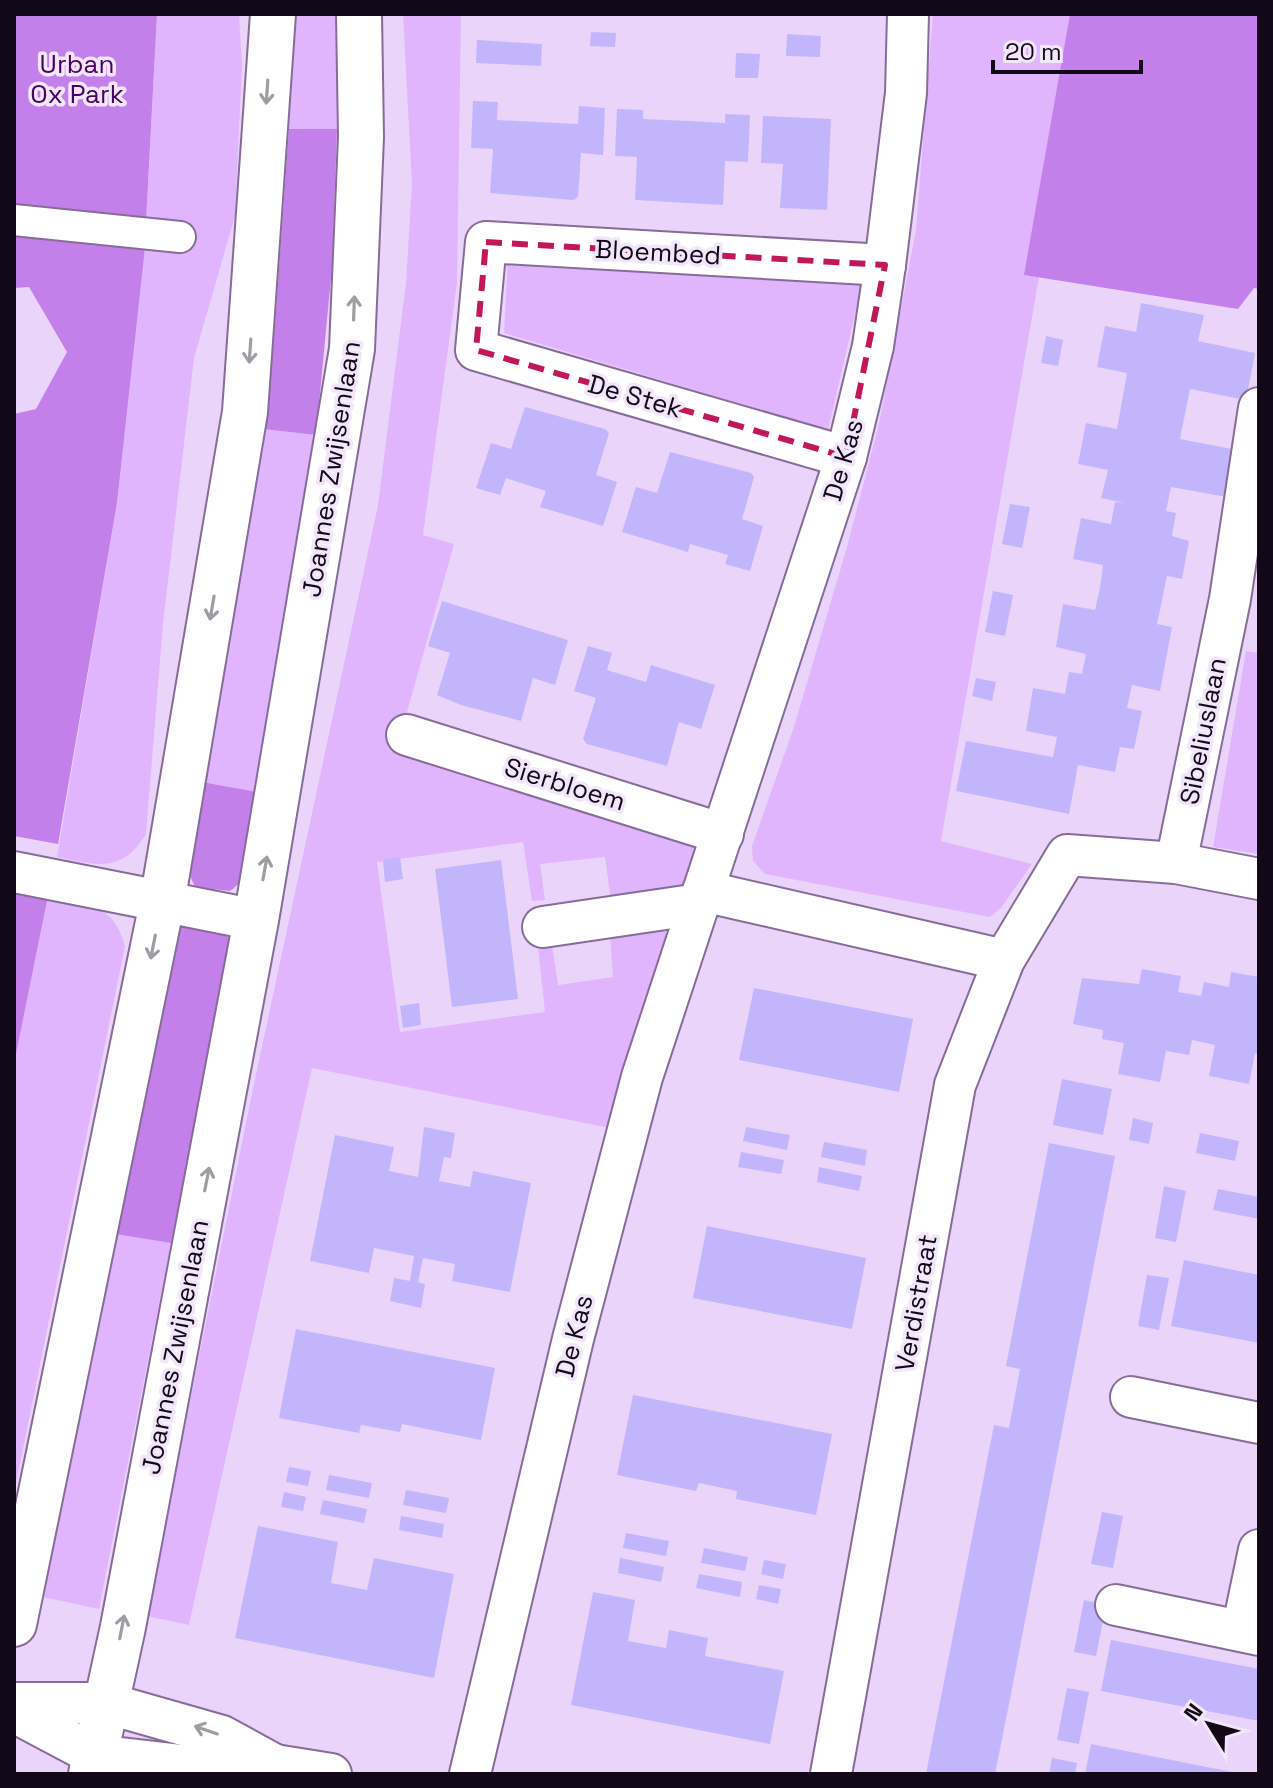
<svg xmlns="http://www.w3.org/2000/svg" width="1273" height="1788" font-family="'Space Grotesk',sans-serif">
	<rect width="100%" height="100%" fill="#ebd4fa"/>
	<g fill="#e1b5fd">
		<path d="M157 14H239L242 65 235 216 194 358 163 624 146 834C122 874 96 865 57 857L117 503 145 248 173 252 175 224 146 221Z"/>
		<path d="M291 14H336L337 129H289Z"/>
		<path d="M403 14H461L457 283 423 535 454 544 397 748 704 843 688 891 611 901 605 857 540 864 545 900 532 901 523 842 377 862 400 1032 545 1012 538 947 552 945 558 985 613 977 610 935 657 925 673 938 615 1129 312 1068 189 1625 147 1616 251 1098 378 505 406 283 412 185Z"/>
		<path d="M933 14H1070L1025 275 1039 277 941 841 1032 864 1001 908 990 917 765 874 753 861 752 846 794 727 847 547 879 424 916 230Z"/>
		<path d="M508 259 864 276 828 430 504 333Z"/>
		<path d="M263 429 316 435 258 792 202 782 236 604Z"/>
		<path d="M1246 651 1259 653V854L1213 847Z"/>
		<path d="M48 896C86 905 114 903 125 946L14 1493V1064Z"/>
		<path d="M115 1234 171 1243 99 1609 43 1597Z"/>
	</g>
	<g fill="#c380ea">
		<path d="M14 14H157L146 221 14 208Z"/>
		<path d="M1070 14H1259V289L1254 288 1238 309 1024 275Z"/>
		<path d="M289 129H337L332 267 316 435 263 429 275 325Z"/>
		<path d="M14 233 145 248 117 503 58 844 14 836V414L36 409 67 352 29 287 14 288Z"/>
		<path d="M202 782 258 792 241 882 230 891 195 887 187 869Z"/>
		<path d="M14 892 48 896 14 1064Z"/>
		<path d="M187 920 226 934 230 941 171 1243 115 1234 178 925Z"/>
	</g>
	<g fill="#c2b5fb">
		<path d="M591 32 616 33 615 47 590 46Z"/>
		<path d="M787 34 821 36 820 57 786 56Z"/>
		<path d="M477 40 542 44 541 66 476 63Z"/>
		<path d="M736 53 760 54 758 78H735Z"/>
		<path d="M473 101 498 102 497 120 578 124 579 106 605 108 603 155 581 153 578 197 573 200 490 193 493 149 471 148Z"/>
		<path d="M617 109 643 110V119L688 121 725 123V114L750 115 748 162 725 161 723 205 635 200 637 157 615 156Z"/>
		<path d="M763 116 831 119 827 210 780 208 783 164 761 163Z"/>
		<path d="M1141 303 1204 315 1198 341 1255 353 1246 400 1190 389 1180 439 1237 450 1227 497 1171 487 1166 511 1176 513 1172 536 1189 541 1182 579 1167 576 1157 624 1172 627 1160 691 1132 685 1127 708 1142 711 1134 749 1120 747 1115 772 1078 765 1069 814 956 791 966 741 1053 757 1057 737 1026 731 1033 688 1065 694 1069 672 1082 674 1086 654 1056 647 1063 604 1095 610 1100 588 1103 565 1073 559 1081 518 1111 524 1115 502 1125 503 1101 498 1108 470 1078 464 1086 423 1117 429 1127 373 1097 367 1105 326 1136 332Z"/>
		<path d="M1046 336 1063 340 1058 366 1041 363Z"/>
		<path d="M525 407 605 429 609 433 596 475 617 482 603 526 540 507 546 491 506 478 500 495 476 488 491 443 511 449Z"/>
		<path d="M670 452 751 473 754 477 742 519 763 526 750 571 725 564 728 555 690 544 688 552 622 532 636 487 657 493Z"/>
		<path d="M1010 504 1030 507 1022 548 1002 544Z"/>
		<path d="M993 591 1013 595 1005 636 985 632Z"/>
		<path d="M442 601 568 640 555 685 533 678 521 721 461 705 437 695 450 653 428 646Z"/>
		<path d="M588 646 612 653 607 670 646 682 651 665 715 685 701 729 679 722 667 766 587 744 583 739 596 698 574 691Z"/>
		<path d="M976 678 996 682 992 701 972 696Z"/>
		<path d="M400 857 403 879 385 882 383 860Z"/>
		<path d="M501 860 518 999 452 1007 435 869Z"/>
		<path d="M1142 969 1181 976 1178 992 1201 996 1204 982 1229 987 1231 972 1259 977V1054L1255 1053 1249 1084 1209 1076 1215 1045 1192 1040 1189 1055 1166 1051 1160 1082 1118 1074 1124 1043 1102 1039 1103 1030 1073 1024 1082 978 1139 984Z"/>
		<path d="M754 988 913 1019 899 1092 739 1060Z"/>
		<path d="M419 1003 421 1025 403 1028 400 1006Z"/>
		<path d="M1062 1079 1112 1089 1103 1135 1053 1125Z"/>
		<path d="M1133 1118 1153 1123 1149 1144 1129 1140Z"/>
		<path d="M424 1127 455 1133 451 1158 444 1157 439 1181 470 1187 473 1171 531 1183 510 1292 452 1281 455 1264 423 1258 418 1282 425 1284 421 1308 390 1301 394 1278 410 1281 414 1256 374 1248 369 1273 310 1261 335 1135 394 1147 389 1171 418 1177Z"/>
		<path d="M746 1127 790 1135 787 1150 743 1141Z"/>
		<path d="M1200 1133 1239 1141 1235 1161 1196 1153Z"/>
		<path d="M824 1142 867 1150 865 1166 821 1157Z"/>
		<path d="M1049 1143 1115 1156 1009 1704 995 1774H926L994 1425 1009 1428 1020 1369 1006 1366Z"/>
		<path d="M741 1152 784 1160 781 1174 738 1167Z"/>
		<path d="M819 1167 862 1176 859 1191 817 1182Z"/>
		<path d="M1164 1186 1186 1191 1176 1242 1155 1238Z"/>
		<path d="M1218 1189 1259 1197V1219L1213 1210Z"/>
		<path d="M707 1226 866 1258 852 1329 693 1298Z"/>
		<path d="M1184 1260 1259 1275V1343L1171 1326Z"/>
		<path d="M1147 1275 1169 1278 1159 1330 1138 1326Z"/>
		<path d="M296 1329 495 1368 481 1440 402 1424 400 1432 361 1425 359 1433 279 1418Z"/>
		<path d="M633 1395 832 1434 816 1515 736 1499 737 1491 699 1483 696 1491 617 1475Z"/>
		<path d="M289 1467 311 1471 308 1486 286 1482Z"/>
		<path d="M329 1475 372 1483 369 1498 326 1490Z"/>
		<path d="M406 1490 449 1498 446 1513 403 1505Z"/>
		<path d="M284 1492 306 1497 303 1511 281 1507Z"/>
		<path d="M323 1500 367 1509 364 1523 320 1514Z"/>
		<path d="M1102 1512 1123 1516 1113 1568 1091 1564Z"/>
		<path d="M401 1516 444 1524 442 1538 399 1530Z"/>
		<path d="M258 1526 338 1542 331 1583 367 1590 374 1558 454 1574 434 1678 235 1638Z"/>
		<path d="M626 1533 669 1541 666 1556 623 1548Z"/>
		<path d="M704 1548 748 1557 745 1571 701 1563Z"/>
		<path d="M620 1558 664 1567 661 1582 618 1573Z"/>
		<path d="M764 1560 786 1564 783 1579 761 1574Z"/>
		<path d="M699 1574 742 1582 740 1597 696 1588Z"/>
		<path d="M759 1585 781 1589 778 1604 756 1599Z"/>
		<path d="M593 1592 635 1600 628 1641 666 1648 669 1630 708 1638 705 1656 784 1671 770 1744 571 1705Z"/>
		<path d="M1084 1600 1106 1605 1096 1656 1074 1652Z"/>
		<path d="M1111 1640 1259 1669V1721L1101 1691Z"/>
		<path d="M1067 1688 1089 1692 1079 1744 1057 1740Z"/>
		<path d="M1091 1744 1237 1773V1774H1085Z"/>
		<path d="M1052 1758 1077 1763 1075 1774H1049Z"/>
	</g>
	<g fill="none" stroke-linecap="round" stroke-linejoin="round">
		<defs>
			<path id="pedestrian" d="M14 220 180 237"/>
			<g id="minor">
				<path d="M846 457 476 350 486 242 885 265"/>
				<path d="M407 735 723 834"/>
				<path d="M1176 863 1230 599 1259 408"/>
				<path d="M14 872 256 920"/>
				<path d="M703 891 1004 960"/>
				<path d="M543 927 699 904"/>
				<path d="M1131 1397 1259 1423"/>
				<path d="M1116 1605 1259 1635"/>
				<path d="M1242 1631 1259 1550"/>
				<path d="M14 1703H106L222 1736 275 1765"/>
				<path d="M14 1712 95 1755 225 1770 275 1765 331 1774"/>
				<path d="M470 1774 573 1339 642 1077 846 457 873 346 885 265 906 93 908 14"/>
				<path d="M831 1774 955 1085 1004 960 1067 855 1176 863 1259 879"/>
			</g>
			<g id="tertiary">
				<path d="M14 1624 162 903 245 412 273 14"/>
				<path d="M91 1774 123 1627 256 920 352 349 361 137 359 14"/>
			</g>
		</defs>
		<use href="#pedestrian" stroke="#866c97" stroke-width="34"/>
		<use href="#minor" stroke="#866c97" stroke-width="44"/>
		<use href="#tertiary" stroke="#866c97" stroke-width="48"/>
		<use href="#pedestrian" stroke="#fff" stroke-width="30"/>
		<use href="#minor" stroke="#fff" stroke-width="40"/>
		<use href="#tertiary" stroke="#fff" stroke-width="44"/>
	</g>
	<defs><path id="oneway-shaft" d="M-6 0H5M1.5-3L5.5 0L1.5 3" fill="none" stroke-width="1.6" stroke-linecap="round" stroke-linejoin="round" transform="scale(2)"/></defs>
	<g stroke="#a09ca3">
		<use href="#oneway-shaft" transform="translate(267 92) rotate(94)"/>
		<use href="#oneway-shaft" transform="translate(354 308) rotate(-88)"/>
		<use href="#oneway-shaft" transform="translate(250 351) rotate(94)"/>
		<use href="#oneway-shaft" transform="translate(212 608) rotate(100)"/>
		<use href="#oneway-shaft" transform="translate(265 868) rotate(-80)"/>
		<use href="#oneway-shaft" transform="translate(153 947) rotate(101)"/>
		<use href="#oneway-shaft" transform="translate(207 1179) rotate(-79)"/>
		<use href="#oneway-shaft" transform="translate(122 1627) rotate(-79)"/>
		<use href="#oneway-shaft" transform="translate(206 1730) rotate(-161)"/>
	</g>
	<path fill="none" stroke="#c2185b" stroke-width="6" stroke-dasharray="16 10" stroke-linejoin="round" d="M486 242 885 265 846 457 476 350Z"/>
	<g text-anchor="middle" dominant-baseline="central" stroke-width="7" stroke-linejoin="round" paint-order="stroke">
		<g font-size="26" fill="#480065" stroke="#f2e6f9">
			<text x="77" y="64">Urban<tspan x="77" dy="30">Ox Park</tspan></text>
		</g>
		<g font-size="26" fill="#120818" stroke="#f2e6f9">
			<text transform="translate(658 252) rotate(3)">Bloembed</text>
			<text transform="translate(635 396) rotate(16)">De Stek</text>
			<text transform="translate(843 460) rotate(-74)">De Kas</text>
			<text transform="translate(331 469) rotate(-81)">Joannes Zwijsenlaan</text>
			<text transform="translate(1203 731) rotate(-79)">Sibeliuslaan</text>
			<text transform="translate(565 784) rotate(17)">Sierbloem</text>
			<text transform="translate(916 1303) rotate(-80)">Verdistraat</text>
			<text transform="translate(574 1336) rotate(-76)">De Kas</text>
			<text transform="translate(175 1347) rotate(-79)">Joannes Zwijsenlaan</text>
		</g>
	</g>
	<rect width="1273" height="1788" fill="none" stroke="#120818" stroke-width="32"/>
	<g transform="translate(1209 1724) rotate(307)" stroke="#f2e6f9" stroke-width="6" paint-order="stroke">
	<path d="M0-6L14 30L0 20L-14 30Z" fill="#120818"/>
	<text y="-12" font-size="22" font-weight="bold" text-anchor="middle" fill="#120818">N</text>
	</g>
	<path d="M993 60v12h148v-12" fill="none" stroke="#120818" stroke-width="4"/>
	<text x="1005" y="60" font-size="24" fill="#120818" stroke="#f2e6f9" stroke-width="6" paint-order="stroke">20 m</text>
</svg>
